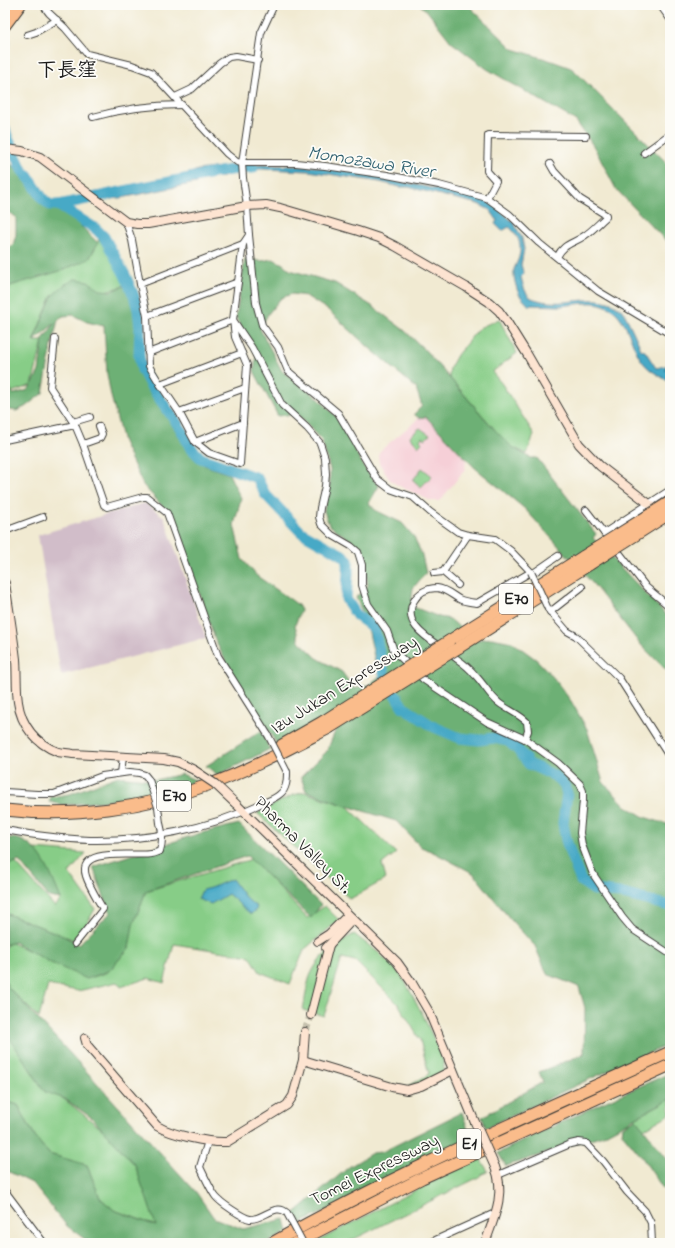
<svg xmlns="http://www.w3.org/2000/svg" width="675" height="1248" font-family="'Indie Flower','Klee One',sans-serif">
	<rect width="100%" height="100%" fill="#fdfcf7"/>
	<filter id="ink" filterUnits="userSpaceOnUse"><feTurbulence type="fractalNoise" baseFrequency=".025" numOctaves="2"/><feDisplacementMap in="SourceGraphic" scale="8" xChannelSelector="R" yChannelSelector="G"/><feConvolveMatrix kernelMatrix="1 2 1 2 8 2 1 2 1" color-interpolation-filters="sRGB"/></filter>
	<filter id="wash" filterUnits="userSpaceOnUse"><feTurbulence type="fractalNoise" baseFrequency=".012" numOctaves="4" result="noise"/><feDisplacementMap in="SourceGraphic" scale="16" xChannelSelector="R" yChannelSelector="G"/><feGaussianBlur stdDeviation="0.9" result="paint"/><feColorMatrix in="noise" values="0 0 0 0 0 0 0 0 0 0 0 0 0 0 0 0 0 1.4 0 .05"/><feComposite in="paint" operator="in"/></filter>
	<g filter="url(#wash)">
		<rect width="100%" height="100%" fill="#f1ead2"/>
		<path fill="#f6cfd7" d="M426 417 443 434 466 460 465 469 440 501H431L397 485 389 479 379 463 378 456 380 451 419 418Z"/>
		<path fill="#d1bdc9" d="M145 503 164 517 206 638 61 675 38 535Z"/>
		<g fill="#87cd87" stroke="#527452">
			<path d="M99 239 113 261 125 283 122 287 100 292 52 296 33 341H43L32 385 12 392 5 377V298L10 286 89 259Z"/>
			<path d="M499 319 517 353 492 372 502 384 534 434 527 454 512 447 496 431 449 377 450 368 457 355 479 328Z"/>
			<path d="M420 428 430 435 425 439 422 437 420 440 422 443 419 446 411 439 410 436Z"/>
			<path d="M422 468 432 476 421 487 413 480Z"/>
			<path d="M304 792 347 806 396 853 382 864 386 879 350 899 257 813 291 796Z"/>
			<path d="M35 849 86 853 69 873 95 909 77 941 5 913V867L15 862 55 907 61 899Z"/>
			<path d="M252 859 307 918 325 906 339 920 305 949 297 966 290 984 260 972 250 956 174 944 164 983 148 978 121 987 117 982 78 991 48 985 39 1018 8 987 5 982V946L11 943 93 977 108 972 129 948 132 927 146 891Z"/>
			<path d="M354 934 379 953 402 976 423 1015 442 1057 444 1066 443 1074 407 1087 429 1074 420 1040 399 1005 355 961 342 958 324 1016 303 1010C305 1000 306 989 309 979 316 958 335 944 354 934Z"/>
			<path d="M5 1031 45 1092H55L108 1134 135 1165 157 1226 114 1210 100 1198 87 1165 49 1154 35 1137 18 1105 5 1101Z"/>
			<path d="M670 1099V1114L644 1129 635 1118Z"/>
			<path d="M479 1157 488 1171 477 1178 346 1243H314Z"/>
		</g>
		<g fill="#6db074" stroke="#446648">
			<path d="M420 5H468L513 49 549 60 571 68 576 72 670 166V245L616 189 594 147 576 121 487 69 451 42 428 12Z"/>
			<path d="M5 159 33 184 41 203 67 212 98 243 89 259 60 271 10 286 5 298V250L13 245 16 235V217L5 210Z"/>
			<path d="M245 259 261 261 273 259 283 264 290 270 335 283 372 306 404 330 426 351 494 429 512 447 531 458H537L596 534 593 538 670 619V674L640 644 594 585 525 509 474 467 426 417 419 418 414 414 422 406 416 388 365 344 328 310 306 296 292 294 281 298 268 314 260 329 282 371 318 398 337 417 364 467 379 486 369 503 375 510 402 523 414 537 422 555 426 573 413 588 411 606 439 617 450 619 474 640 492 638 512 642 537 660 553 677 571 701 587 729 603 782 626 806 644 817 670 825V1044L592 1078 486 1128 482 1117 543 1082 539 1072 584 1054 585 1008 579 987 547 974 535 946 511 920 473 873 433 852 421 847 396 821 347 806 306 791 301 777 327 751 336 729 277 744 238 686 216 642 174 519 143 485 123 442 111 396 107 374 104 326 87 322 73 315 63 316 58 320 52 345 43 393 25 407 16 411 5 409V377L9 390 14 394 28 390 34 381 39 371 43 339 56 322 33 342 52 296 64 285 75 279 88 281 100 290 111 291 124 286 129 292 138 313 137 368 188 450 204 465 229 474 241 499 234 525 242 559 257 576 290 599 298 605 301 610 295 625 299 641 317 658 342 672 354 689 368 685 381 675 376 666 367 623 356 597 368 586 363 549 329 525 324 511 327 492 330 485V469L322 441 297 414 278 416 255 373 254 369 257 355 242 330 236 317Z"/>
			<path d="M261 731 270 749 218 775 206 766Z"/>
			<path d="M182 774 197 781 135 798 64 805 49 802 51 797 70 794 118 776 155 780Z"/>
			<path d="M239 824 321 905 311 918 247 856 146 891 133 925 129 948 109 971 87 979 51 963 14 942 5 945V913L59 934 79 944 110 913 93 867 201 833Z"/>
			<path d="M5 838C11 838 18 838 23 841 43 850 53 880 61 899L49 897 19 861 5 866Z"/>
			<path d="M5 981 8 987 67 1050 196 1192 214 1218 243 1229 285 1219 288 1232 267 1243H90L67 1226 32 1183 5 1170V1101L18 1105 35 1137 49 1154 87 1165 100 1198 114 1210 156 1226 135 1165 92 1118 65 1099 45 1092 5 1031Z"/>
			<path d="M670 1073V1099L603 1135 506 1166 498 1153 593 1107Z"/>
			<path d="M462 1112 471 1138 299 1224 291 1216 349 1167 372 1153 382 1152Z"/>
			<path d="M636 1119 670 1162V1187L664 1190 641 1156 622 1133 623 1126Z"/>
		</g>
		<g fill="#46a9c6" stroke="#316271">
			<path d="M262 165 319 167 361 173 464 195 488 202 501 211 514 223 522 238 524 249 521 265 524 274 521 277C523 284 524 291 529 296 532 299 535 299 538 300 566 309 599 288 623 311 625 314 640 345 641 350L645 351 656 368 670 365V368L665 370 670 371V375L666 380C657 374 648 370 642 361 628 342 628 311 600 304 589 301 572 305 560 306 551 306 541 305 532 305L529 306C526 302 521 298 519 294 516 288 513 276 514 269 515 266 517 263 518 260 523 246 519 236 509 227L502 231 495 224 497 220 490 210 478 204 408 187H400L380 182 309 171 263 169H227L203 173 213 176H225L224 177 199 178 197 179 196 183 126 197 104 200 103 198 122 196 161 187 174 179 198 170 230 166Z"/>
			<path d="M232 879C235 883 237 886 240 890 244 897 250 902 257 907L256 910 251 914C242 908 236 900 228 894L211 904 198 899 202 890C213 888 222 883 232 879Z"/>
		</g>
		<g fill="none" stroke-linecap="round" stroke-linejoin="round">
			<g stroke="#46a9c6" stroke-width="11">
				<path d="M5 43V42"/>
				<path d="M5 128 7 136 22 170 30 179 43 199 50 205H58C102 196 146 186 190 178 210 174 232 168 253 168"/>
				<path d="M58 205 96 229 104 237 125 275 134 296 138 310 140 327 139 355 142 370 150 385 181 429 190 447 201 458 257 478 265 494 301 532 324 545 341 554 348 560V574L346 599 357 616 374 628 385 678 403 707 434 727 460 738 479 740 494 738 508 741 518 750 529 764 555 776 564 785 567 793 563 823 566 840 572 858 581 881 594 890 619 893 670 906"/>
			</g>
		</g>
	</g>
	<g filter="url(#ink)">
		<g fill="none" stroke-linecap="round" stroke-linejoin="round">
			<path stroke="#c6c1ae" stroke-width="8" stroke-dasharray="8 4" stroke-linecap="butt" d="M305 1032 311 1015"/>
			<defs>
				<g id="street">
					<path d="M43 5 49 13 65 28 87 54 132 65 151 72 227 154 237 162 242 163H296L325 166 387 175 439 185 487 198 509 214 539 243 598 291 670 334"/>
					<path d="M660 5 670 19"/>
					<path d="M27 35 36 32 57 20"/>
					<path d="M175 97 192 89 220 63 229 57 236 56 258 60"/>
					<path d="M93 117C122 109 151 105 182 105"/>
					<path d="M644 153 670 134"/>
					<path d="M550 164 554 171 580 199 606 215V217C599 223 592 231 584 236 573 244 564 243 557 257"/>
					<path d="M487 198 496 181 487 171 488 135 586 136"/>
					<path d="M126 222 132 240 140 284 147 316 149 366 160 384 179 412 195 442 209 453 240 464 247 365 235 337 233 320 243 244 249 235 247 206 243 178 242 163 261 33 274 5"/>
					<path d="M249 235 256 303 262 325 278 347 288 371 338 413 377 479 390 489 413 497 430 512 458 532 468 535 495 539 511 551 531 572 477 603C470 602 465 602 459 599 452 595 446 589 437 588 416 588 403 610 416 627 426 640 444 648 457 659 463 663 470 669 475 675 484 684 489 695 499 703 508 710 519 714 527 722L528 731 525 739"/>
					<path d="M140 284 243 244"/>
					<path d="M147 316 238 282"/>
					<path d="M233 320 252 348 282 405 307 428 320 443 325 458 326 474 325 486 320 508 319 517 321 524 332 535 351 546 358 552 362 565V585L368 604 387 631 394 651 424 680 487 722 525 739 558 763 580 784 583 791V800L580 833 582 845 593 874 622 917 632 929 670 954"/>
					<path d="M55 339 50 387 75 425"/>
					<path d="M148 353 233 320"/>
					<path d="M160 384 242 353"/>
					<path d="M179 412 245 388"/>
					<path d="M73 422 90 417"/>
					<path d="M5 440 75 425 83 444 104 505 107 507 143 497H147L167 513 218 656 268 735"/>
					<path d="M195 442 243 423"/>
					<path d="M83 444 100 438 102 434 99 426"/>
					<path d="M586 510 646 587 670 607"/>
					<path d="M5 531 43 517"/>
					<path d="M604 533 670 490"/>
					<path d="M434 573 443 572"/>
					<path d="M532 574 558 556"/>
					<path d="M458 585 443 572 468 535"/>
					<path d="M548 609 567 631 576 636 619 678 670 758"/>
					<path d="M550 612 582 587"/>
					<path d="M121 773 123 757"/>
					<path d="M5 792 37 794H54L102 776 130 772 139 773 145 775 149 780"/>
					<path d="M5 830C33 835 61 839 90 840 146 841 208 829 258 805 265 802 275 799 280 794 287 789 287 779 287 772"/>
					<path d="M75 944 103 909C98 900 89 886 86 876 76 846 136 857 151 854 154 854 157 852 160 851 163 841 163 833 160 823"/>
					<path d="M208 1141 200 1167C204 1175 211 1191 216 1197 221 1203 243 1218 250 1219 263 1220 276 1202 287 1213"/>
					<path d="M498 1175 570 1144 579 1142 586 1143 603 1161 627 1192 645 1211 651 1223 652 1243"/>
					<path d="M5 1191 44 1243"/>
					<path d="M429 1243 495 1213"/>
				</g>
				<g id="secondary">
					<path d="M5 149 22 151 40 157 126 222 137 224H148L247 206 266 205 280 208 358 231 379 238 395 246 466 287 489 302 499 311 507 322 527 354 579 444 600 466 670 520"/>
					<path d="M5 583C9 609 13 634 16 659 17 674 16 688 18 702 21 725 36 744 58 752 63 753 68 753 73 754L164 759 178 762 194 770"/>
					<path d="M235 803 397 962 412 983 429 1012 474 1120"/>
					<path d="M318 941 329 934 348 915"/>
					<path d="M326 948 353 919"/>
					<path d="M311 1015 329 945"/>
					<path d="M85 1038 87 1045 157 1126C172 1135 209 1143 227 1142L287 1105 293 1096 303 1060 305 1032"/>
					<path d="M303 1060 392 1087 407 1090 421 1086 453 1070"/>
					<path d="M485 1243C494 1218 506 1194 495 1167"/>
				</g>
				<g id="highway">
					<path d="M5 11 9 5"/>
					<path d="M5 25 20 5"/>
					<path d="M449 641 584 556"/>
					<path d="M458 648 590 564"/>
					<path d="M282 745 324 721"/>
					<path d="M5 810C72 818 145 808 208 785 250 770 290 748 329 728"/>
					<path d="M272 1243C400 1171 536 1113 670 1052"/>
					<path d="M295 1243 422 1178 670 1065"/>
				</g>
			</defs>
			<use href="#street" stroke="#3c3b37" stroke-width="8"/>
			<use href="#secondary" stroke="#3c3b37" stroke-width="10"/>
			<use href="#highway" stroke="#3c3b37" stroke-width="13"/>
			<use href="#street" stroke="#fff" stroke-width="6"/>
			<use href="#secondary" stroke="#fde4d1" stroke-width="8"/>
			<use href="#highway" stroke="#fabc8b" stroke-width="11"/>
			<defs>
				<g id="street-bridge">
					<path d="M531 572 548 609"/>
					<path d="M268 735 287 772"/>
					<path d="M149 780 158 807 160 823"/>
					<path d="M287 1213 303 1243"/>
				</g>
				<g id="secondary-bridge">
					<path d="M194 770 215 784 235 803"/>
					<path d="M474 1120 495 1167"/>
				</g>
				<g id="highway-bridge">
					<path d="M584 556 670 502"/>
					<path d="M590 564 670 513"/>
					<path d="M324 721 449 641"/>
					<path d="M329 728 458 648"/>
				</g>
			</defs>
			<use href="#street-bridge" stroke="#3c3b37" stroke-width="8" stroke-linecap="butt"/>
			<use href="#secondary-bridge" stroke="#3c3b37" stroke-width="10" stroke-linecap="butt"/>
			<use href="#highway-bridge" stroke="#3c3b37" stroke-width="13" stroke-linecap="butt"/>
			<use href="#street-bridge" stroke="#fff" stroke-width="6"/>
			<use href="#secondary-bridge" stroke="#fde4d1" stroke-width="8"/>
			<use href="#highway-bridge" stroke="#fabc8b" stroke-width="11"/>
		</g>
	</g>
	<g text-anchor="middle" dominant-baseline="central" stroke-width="3.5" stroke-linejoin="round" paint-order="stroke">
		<g fill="#fdfcf7" stroke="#605f5e" stroke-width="1">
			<rect x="499" y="584" width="34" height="30" rx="3"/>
			<rect x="157" y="781" width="34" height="30" rx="3"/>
			<rect x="457" y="1129" width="24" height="30" rx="3"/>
		</g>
		<g font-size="17" font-weight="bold" fill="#1c1c1c">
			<text x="516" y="599">E70</text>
			<text x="174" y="796">E70</text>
			<text x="469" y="1144">E1</text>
		</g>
		<g font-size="18" fill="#1c1c1c" stroke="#fdfcf7">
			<text transform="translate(345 686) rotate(-32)">Izu Jukan Expressway</text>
			<text transform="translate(302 846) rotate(45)">Pharma Valley St.</text>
			<text transform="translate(375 1171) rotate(-26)">Tomei Expressway</text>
		</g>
		<g font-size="19" font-style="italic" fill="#316271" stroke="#fdfcf7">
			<text transform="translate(371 163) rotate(9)">Momozawa River</text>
		</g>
		<g font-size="20" font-weight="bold" fill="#1c1c1c" stroke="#fdfcf7">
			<text x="67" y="71">下長窪</text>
		</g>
	</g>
	<rect width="675" height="1248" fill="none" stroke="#fdfcf7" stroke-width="20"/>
</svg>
